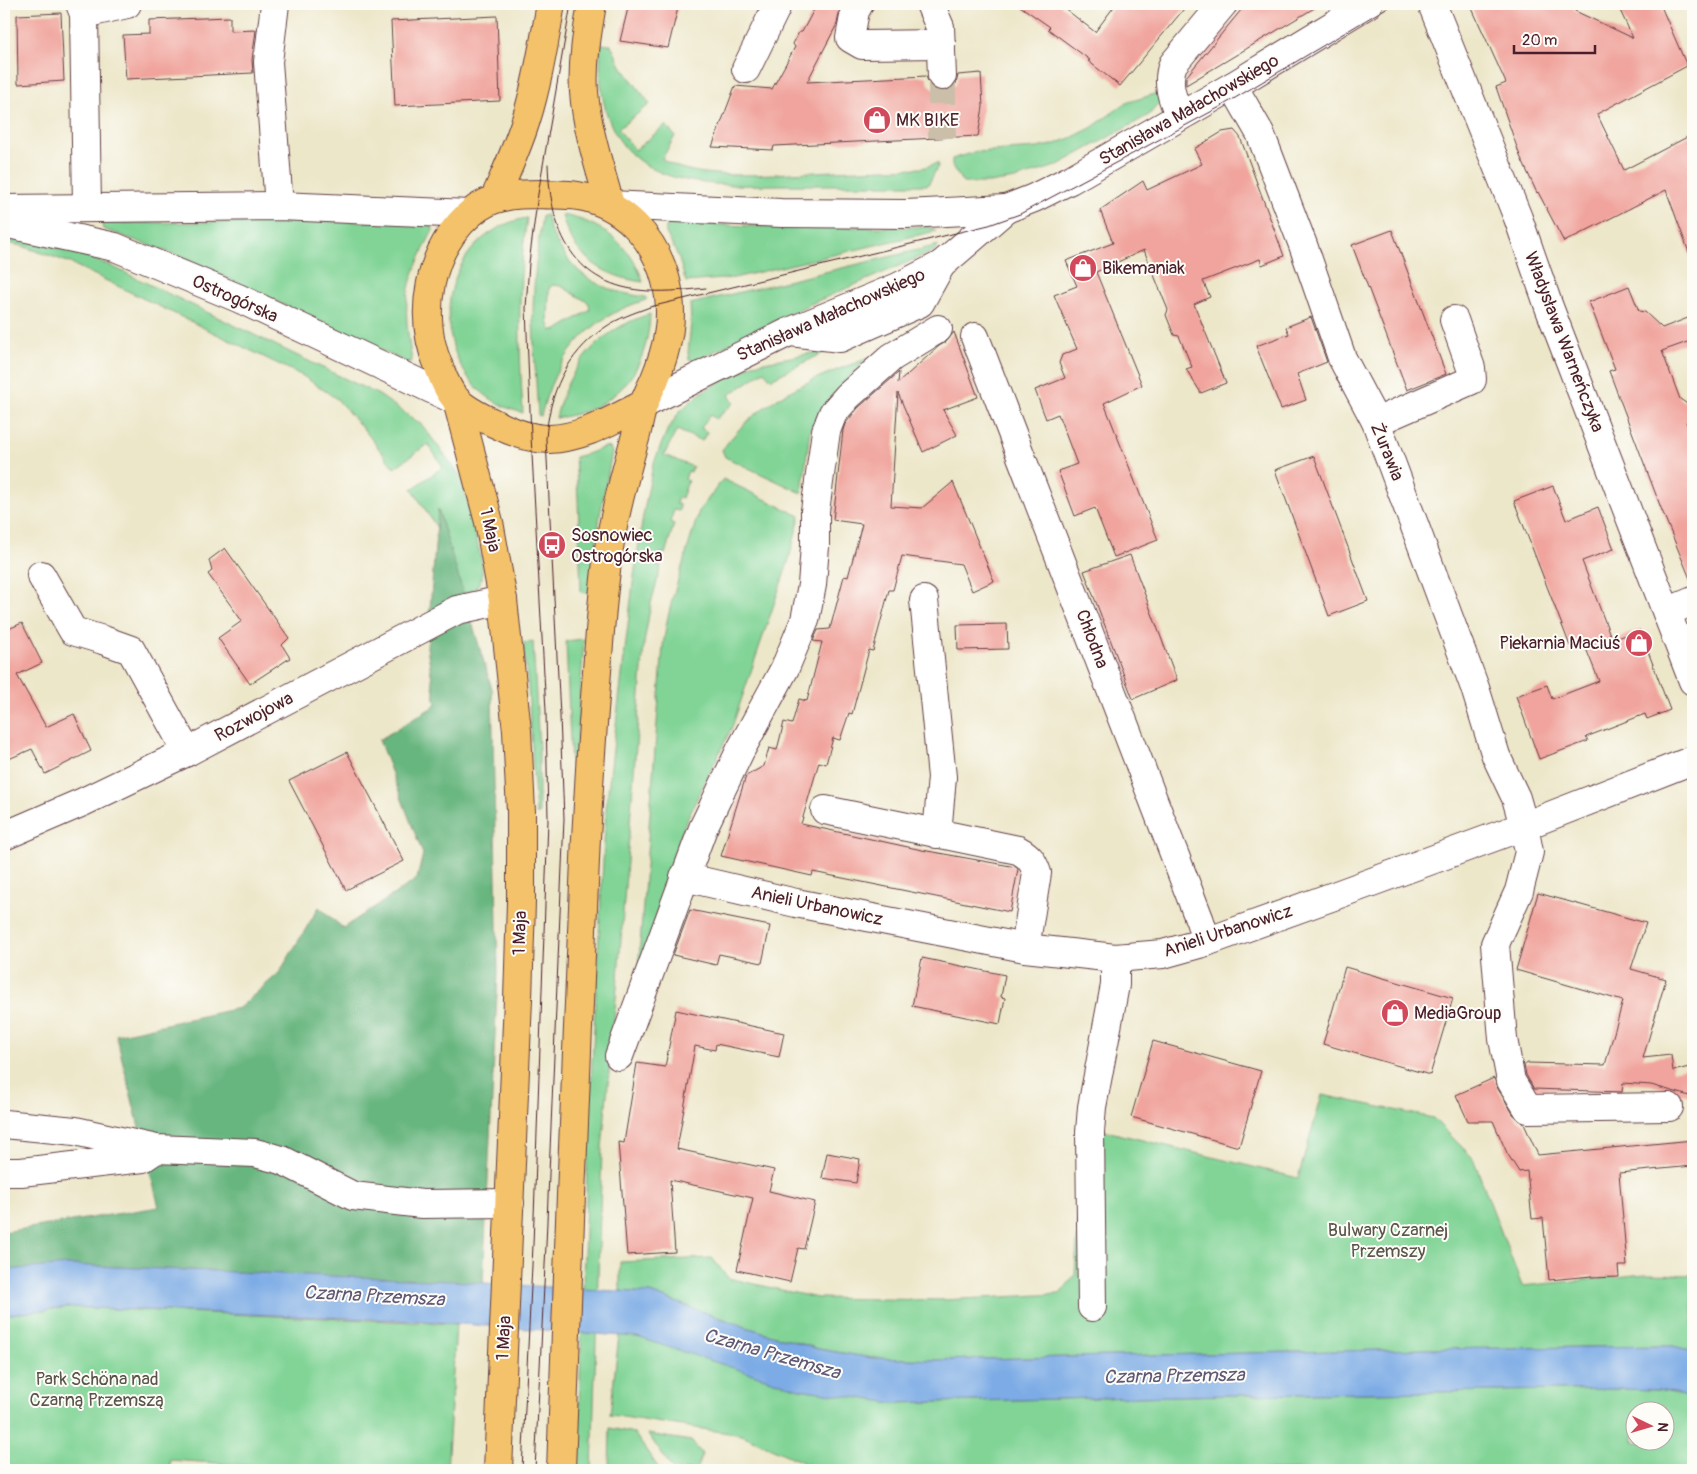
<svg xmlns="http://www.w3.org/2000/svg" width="1697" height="1474" font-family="Pangolin,sans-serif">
	<rect width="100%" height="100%" fill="#fdfcf7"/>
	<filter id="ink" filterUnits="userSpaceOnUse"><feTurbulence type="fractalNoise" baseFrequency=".02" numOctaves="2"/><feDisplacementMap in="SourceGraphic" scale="10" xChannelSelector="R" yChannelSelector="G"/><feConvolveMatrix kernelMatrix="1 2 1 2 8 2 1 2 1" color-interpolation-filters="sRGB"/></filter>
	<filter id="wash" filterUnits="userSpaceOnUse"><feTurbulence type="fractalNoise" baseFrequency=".0096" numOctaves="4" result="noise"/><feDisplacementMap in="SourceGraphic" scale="20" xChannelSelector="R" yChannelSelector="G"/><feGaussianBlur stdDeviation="1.12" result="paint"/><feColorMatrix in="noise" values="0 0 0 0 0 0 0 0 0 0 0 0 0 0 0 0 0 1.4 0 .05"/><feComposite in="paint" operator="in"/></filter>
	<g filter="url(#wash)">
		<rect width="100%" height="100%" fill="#ede7ca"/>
		<g fill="#81d496" stroke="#667a60" fill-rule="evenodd">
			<path d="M601 44 611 45 621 66 650 104 618 129 635 150 666 125 675 136 662 159C695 183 774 173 815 172 851 170 887 169 922 168L938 163V166L928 185C880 185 832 185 784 185 750 185 714 187 681 179 612 163 596 108 601 44Z"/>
			<path d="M1161 92 1159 103 1149 115 1056 166 1015 179 989 183H963L952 166V159L976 152 1037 148 1052 145 1071 138 1091 128 1126 103Z"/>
			<path d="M547 215C548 225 552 235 558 244 578 280 606 292 646 297V300C589 316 554 359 541 416L538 415C536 383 534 351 533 319 533 285 537 250 542 216ZM553 285 561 286 589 303 590 310 557 330H551L548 322 549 288Z"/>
			<path d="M562 215C599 221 632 245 643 282 603 277 571 255 562 215Z"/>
			<path d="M527 218C517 283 519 347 523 413 513 410 503 407 494 401 434 365 433 266 495 230 504 224 516 220 527 218Z"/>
			<path d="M426 221 431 223 433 230C425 247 415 265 410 284 403 309 408 336 412 361L408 363 182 257 106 230 103 229 102 225 104 223Z"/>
			<path d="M671 223 778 227H929L936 231 734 278 686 282 678 256 666 233V226Z"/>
			<path d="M4 236 69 250 109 265 379 395 422 425 462 478 482 563V578L475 589 462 594 437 528 412 489 443 467 428 444 394 468 366 432 337 399 303 376 68 262 22 246 4 242Z"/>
			<path d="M939 245 934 251 922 256 808 305 697 360 693 361 689 359 688 353 691 323 690 304Z"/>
			<path d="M650 314C648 372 615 411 556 418 567 367 600 329 650 314Z"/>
			<path d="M829 350 771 379 764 371 729 395 734 403 716 419 710 415 701 428 707 432 702 441 677 430 664 455 693 467 691 472 688 471 685 479 688 481 682 498 678 497 676 504 680 505 679 511 674 510 670 522 674 524 665 554 661 553 657 565 661 567 651 603 644 643 618 977 602 1148 592 1470H577L588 1137 606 808 633 583 643 516 653 465 666 433 680 411 702 392 753 364Z"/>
			<path d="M877 355 857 368 821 410 810 430 802 493 725 457 722 450C762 395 815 378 877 355Z"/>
			<path d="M605 447 610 448 612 452 600 515 590 593 581 592 578 498 575 457 587 454Z"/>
			<path d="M723 479 800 516 788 563 732 727 686 821 665 884 643 976 637 983 654 762 663 646 667 621 672 600 699 511Z"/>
			<path d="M584 639 575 767 571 766 566 641Z"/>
			<path d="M533 642 539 749V814H536L528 686 523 643Z"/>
			<path d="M1322 1095 1433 1118 1473 1158 1522 1286 1646 1274 1693 1275V1351L1673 1346 1426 1349 937 1360 872 1358 819 1349 746 1327 650 1293 620 1291V1262L712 1258 728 1278 817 1298 943 1300 1060 1294 1075 1275 1078 1227 1077 1124 1298 1178Z"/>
			<path d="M68 1307 456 1324 447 1470H324L170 1460V1470H4V1315Z"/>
			<path d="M619 1335 637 1337 893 1403 1176 1396 1620 1389 1658 1390 1693 1397V1470H820L742 1435 610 1415ZM1634 1412H1664V1442H1634Z"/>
			<path d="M610 1428 634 1433 660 1470H609Z"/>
			<path d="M648 1434 691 1441 702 1454 697 1470H673Z"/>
		</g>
		<path fill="#68b67f" stroke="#596a55" d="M438 509 492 689 498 972 483 1283 69 1265 4 1272V1232L159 1207 116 1035 239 1008 279 973 319 907 343 928 417 879 423 854 379 740 436 705 427 647Z"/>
		<path fill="#7babe5" stroke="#626588" d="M69 1265 452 1281 650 1293 746 1327 818 1349 872 1358 937 1360 1426 1349 1673 1346 1693 1351V1397L1658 1390 1620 1389 1176 1396 893 1403 799 1389 637 1337 424 1321 68 1307 4 1315V1270Z"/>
		<g id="blocks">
			<g fill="#f0a49d">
				<path d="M629 4H679L668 48 620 41Z"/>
				<path d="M817 4H841L837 24 807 82 926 76 929 84 934 90 943 92 950 89 956 84 958 75 981 73 983 107 978 136 774 146 773 150 712 147 735 86 772 89 795 47 793 44 799 32H802Z"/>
				<path d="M1017 4H1059L1095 32 1116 4H1188L1120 86 1088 61 1090 60 1048 29 1050 27Z"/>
				<path d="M1246 4H1321L1186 85V77Z"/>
				<path d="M1470 4H1571L1575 11 1633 38 1617 4H1660L1687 66 1597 114 1624 170 1693 134V258H1691L1666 190 1564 242 1538 192 1537 193 1520 156 1496 87 1506 83Z"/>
				<path d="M61 13 64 81 18 84 17 15Z"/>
				<path d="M497 16 500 101 395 106 391 21Z"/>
				<path d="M230 17V31L256 30 252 60 253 73 126 79 123 35 149 34V20Z"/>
				<path d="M1234 130 1240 137 1284 256 1262 265 1260 259 1203 281 1210 297 1194 304 1226 383 1201 393 1186 369 1192 367 1179 336 1174 335 1166 315 1168 310 1144 250 1096 272 1142 385 1104 403 1158 540 1114 557 1095 508 1075 516 1058 471 1077 464 1058 414 1046 419 1035 390 1065 378 1059 363 1062 355 1077 349 1054 295 1077 286 1066 261 1113 243 1100 210 1143 181 1147 190 1202 164 1194 149 1222 132Z"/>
				<path d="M1392 230 1446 374 1407 390 1352 245Z"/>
				<path d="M1629 286 1639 311 1645 312 1662 328 1693 316V340L1662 351 1680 399 1689 405 1693 418 1686 422 1693 439V586L1661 508 1609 371 1615 369 1589 302Z"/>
				<path d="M1311 317 1327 362 1297 374 1306 400 1281 409 1256 346 1289 334 1286 327Z"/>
				<path d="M954 332 978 397 943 410 957 435 923 452 898 393 891 506 922 508 953 482 994 581 972 591 961 564 902 556 893 590H889L873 651 869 650 852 714 849 713 840 740 833 738 826 764 819 762 801 824 922 850 1016 867 1018 869 1010 912 813 872 812 876 721 856 746 776 764 766 769 748 777 750 784 722 792 724 799 699 807 701 822 642 813 641 818 630 830 629 844 576 848 577 862 524 833 520 843 430 845 424 858 408 899 372 898 383 939 346 946 342Z"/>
				<path d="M1314 456 1368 601 1329 616 1275 470Z"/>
				<path d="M1553 486 1566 520 1598 507 1614 549 1582 561 1612 640 1640 630 1670 710 1647 719 1645 714 1586 737 1588 741 1539 759 1516 696 1547 685 1552 699 1599 681 1583 641 1570 646 1514 501Z"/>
				<path d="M225 548 289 638 282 645 290 658 250 684 218 638 242 621 208 574 212 571 209 560Z"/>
				<path d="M1130 555 1177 680 1133 699 1084 571Z"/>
				<path d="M22 623 42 663 17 675 46 727 74 714 91 751 45 774 32 749 4 761V631Z"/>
				<path d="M1007 624 1008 649 958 650 957 625Z"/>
				<path d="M347 752 404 861 346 890 289 781Z"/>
				<path d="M1538 893 1646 923 1631 969 1666 979 1643 1058 1671 1055 1673 1071 1693 1066V1097L1651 1085 1623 1083 1622 1092 1534 1089 1526 1075 1524 1065 1528 1063 1605 1065 1623 1001 1516 970Z"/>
				<path d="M690 910 770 926 762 963 719 954 716 965 673 955Z"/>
				<path d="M922 958 1005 975 1001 997 1005 998 1000 1024 912 1006Z"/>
				<path d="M1345 967 1453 998 1430 1075 1323 1044Z"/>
				<path d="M676 1010 784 1033 779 1057 716 1044 715 1050 695 1046 677 1149 774 1170 769 1191 815 1202 804 1249 798 1248 790 1282 737 1270 753 1198 670 1180 675 1252 627 1255 618 1142 624 1143 637 1063 665 1067Z"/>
				<path d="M1153 1041 1261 1071 1239 1147 1131 1117Z"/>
				<path d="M1494 1078 1498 1089 1515 1117 1524 1124 1538 1155 1693 1140V1166L1619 1173 1627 1266H1618L1619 1277 1592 1278V1276L1549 1280 1543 1218 1532 1219 1527 1171 1519 1172 1507 1153 1493 1121H1468L1456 1095Z"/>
				<path d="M827 1153 860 1159 856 1183 822 1178Z"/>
			</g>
		</g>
	</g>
	<g filter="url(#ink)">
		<use href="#blocks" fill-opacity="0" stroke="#623d43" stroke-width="1"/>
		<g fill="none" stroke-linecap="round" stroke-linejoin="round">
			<path stroke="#ccbfaa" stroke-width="28" stroke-dasharray="28 14" stroke-linecap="butt" d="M942 76V138"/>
			<defs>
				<g id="minor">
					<path d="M80 4 84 14 87 207"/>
					<path d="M275 4 268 62 279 206"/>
					<path d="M859 4 855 11 850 38 862 45 941 44"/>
					<path d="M930 4 940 27 942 76"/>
					<path d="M1432 4 1518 218 1549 307 1693 681"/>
					<path d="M84 14 127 4"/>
					<path d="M746 69 776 8V4"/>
					<path d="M1233 86 1260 133 1303 245 1342 358 1376 422 1475 688 1496 756 1516 798 1524 826 1529 852 1519 891 1495 944 1503 1039 1511 1081 1528 1109 1669 1107"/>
					<path d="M1180 116C1172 99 1166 83 1173 64L1223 4"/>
					<path d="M610 205 781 213 906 214 1006 209 1034 198 1070 180 1233 86 1368 4"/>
					<path d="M4 209 279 206 470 214"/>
					<path d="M4 223 115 247 238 298 457 401"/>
					<path d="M791 332 840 338 920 303 941 265"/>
					<path d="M975 337 1200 921 1206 942"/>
					<path d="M644 404 789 332 898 287 941 265 1006 209"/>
					<path d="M1376 422 1472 380 1471 368 1454 320"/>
					<path d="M41 575 73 631 103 640 131 650 187 752"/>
					<path d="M924 600 942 777 937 834"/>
					<path d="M1667 612 1693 601"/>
					<path d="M825 810 1018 850C1029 856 1033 861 1037 873L1025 948"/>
					<path d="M4 836 83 802 187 752 457 610 503 600"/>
					<path d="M684 877 796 903 1025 948 1115 958 1163 954 1206 942 1331 897 1524 826 1693 760"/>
					<path d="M619 1056 703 828 740 751 785 668 805 620 812 585 815 546V511L826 431 833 413 848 396 892 357 938 329"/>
					<path d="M4 1124 75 1131 156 1149 255 1153 282 1160 353 1196 422 1204 510 1203"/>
					<path d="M4 1172H21L143 1158 155 1150"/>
					<path d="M1092 1307 1090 1132 1092 1107 1115 985V958"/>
				</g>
				<g id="major">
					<path d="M592 4C587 33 582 63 584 92 587 131 600 168 610 205"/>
					<path d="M495 198C506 172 518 146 526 120 538 82 544 42 551 4"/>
					<path d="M457 401 489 522 503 600 517 731 521 812V902L518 999 498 1470"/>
					<path d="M561 1470C567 1290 574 1111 582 931 585 844 590 758 597 671 600 628 603 584 610 542 616 507 625 475 634 442 638 430 639 418 643 406 646 397 650 389 654 381 668 348 675 316 666 281 655 238 623 203 578 196 566 194 553 195 541 194 514 194 492 195 471 213 428 250 417 316 439 367 443 377 448 391 456 399 465 410 483 418 496 424 512 432 531 439 549 439 584 438 613 419 644 404"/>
				</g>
			</defs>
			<use href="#minor" stroke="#623d43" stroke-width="30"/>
			<use href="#major" stroke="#623d43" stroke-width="30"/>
			<use href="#minor" stroke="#fff" stroke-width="28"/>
			<use href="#major" stroke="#f3c26a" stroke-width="28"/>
			<g stroke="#4a1f2b" stroke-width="1">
				<path d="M548 164C550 231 573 287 649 291 668 292 687 290 706 288"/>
				<path d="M522 1470 533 1245 548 820 546 711 531 436 526 308 529 263 538 194 571 4"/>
				<path d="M535 1470 546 1245 564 819 560 716 546 439C549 393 566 355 604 328 618 318 634 313 650 307L989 225 1020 214 1220 107 1393 4"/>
			</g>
		</g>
	</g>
	<defs>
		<symbol id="shop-disc" viewBox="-11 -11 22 22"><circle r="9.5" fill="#d1495b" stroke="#fdfcf7"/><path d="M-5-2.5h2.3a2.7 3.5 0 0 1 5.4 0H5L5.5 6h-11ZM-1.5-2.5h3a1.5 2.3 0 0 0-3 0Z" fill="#fff"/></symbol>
		<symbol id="bus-disc" viewBox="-11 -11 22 22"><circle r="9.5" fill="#d1495b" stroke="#fdfcf7"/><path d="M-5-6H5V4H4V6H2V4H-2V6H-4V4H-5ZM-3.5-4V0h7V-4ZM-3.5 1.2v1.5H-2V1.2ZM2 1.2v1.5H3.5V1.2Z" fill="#fff"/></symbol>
	</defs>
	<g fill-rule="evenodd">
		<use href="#shop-disc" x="861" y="104" width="32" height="32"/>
		<use href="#shop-disc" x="1067" y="252" width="32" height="32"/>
		<use href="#bus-disc" x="536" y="529" width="32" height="32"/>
		<use href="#shop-disc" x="1623" y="627" width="32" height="32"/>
		<use href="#shop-disc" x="1379" y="997" width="32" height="32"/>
	</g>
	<g text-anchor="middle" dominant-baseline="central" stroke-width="4" stroke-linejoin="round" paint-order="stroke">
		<g font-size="18" fill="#4a1f2b" stroke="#fdfcf7">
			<text transform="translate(1189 110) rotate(-30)">Stanisława Małachowskiego</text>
			<text transform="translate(235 299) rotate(24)">Ostrogórska</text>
			<text transform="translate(831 315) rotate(-24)">Stanisława Małachowskiego</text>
			<text transform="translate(1564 342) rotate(69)">Władysława Warneńczyka</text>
			<text transform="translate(1387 452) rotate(68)">Żurawia</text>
			<text transform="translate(490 530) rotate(78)">1 Maja</text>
			<text transform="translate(1092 639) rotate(69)">Chłodna</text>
			<text transform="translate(254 717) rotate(-28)">Rozwojowa</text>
			<text transform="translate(817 906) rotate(12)">Anieli Urbanowicz</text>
			<text transform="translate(1228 931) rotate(-18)">Anieli Urbanowicz</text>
			<text transform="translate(520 933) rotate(-88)">1 Maja</text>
			<text transform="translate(504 1338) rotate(-87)">1 Maja</text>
		</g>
		<g font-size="18" fill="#4a1f2b" stroke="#fdfcf7" text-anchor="start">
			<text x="896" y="120">MK BIKE</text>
			<text x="1102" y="268">Bikemaniak</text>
			<text x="571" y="535">Sosnowiec<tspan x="571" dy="21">Ostrogórska</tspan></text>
			<text x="1620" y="643" text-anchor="end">Piekarnia Maciuś</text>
			<text x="1414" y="1013">MediaGroup</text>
		</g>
		<g font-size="18" fill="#5a554b" stroke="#fdfcf7">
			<text x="1388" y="1230">Bulwary Czarnej<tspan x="1388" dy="21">Przemszy</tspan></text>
			<text x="97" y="1379">Park Schöna nad<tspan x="97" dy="21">Czarną Przemszą</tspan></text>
		</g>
		<g font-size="19" font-style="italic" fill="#5e5775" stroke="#fdfcf7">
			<text transform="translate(374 1296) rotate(3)">Czarna Przemsza</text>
			<text transform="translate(772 1354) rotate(16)">Czarna Przemsza</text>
			<text transform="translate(1174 1376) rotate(-1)">Czarna Przemsza</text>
		</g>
	</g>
	<rect width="1697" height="1474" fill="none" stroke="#fdfcf7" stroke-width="20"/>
	<g transform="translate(1650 1426) rotate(95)"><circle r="24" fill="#fdfcf7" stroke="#b5a4a5"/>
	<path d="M0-4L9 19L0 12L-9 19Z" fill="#d1495b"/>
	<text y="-8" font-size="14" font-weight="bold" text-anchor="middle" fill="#4a1f2b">N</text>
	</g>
	<path d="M1514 45v8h81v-8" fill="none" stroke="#4a1f2b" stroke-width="2.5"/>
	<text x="1522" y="45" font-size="15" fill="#4a1f2b" stroke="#fdfcf7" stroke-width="4" paint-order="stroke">20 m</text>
</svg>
